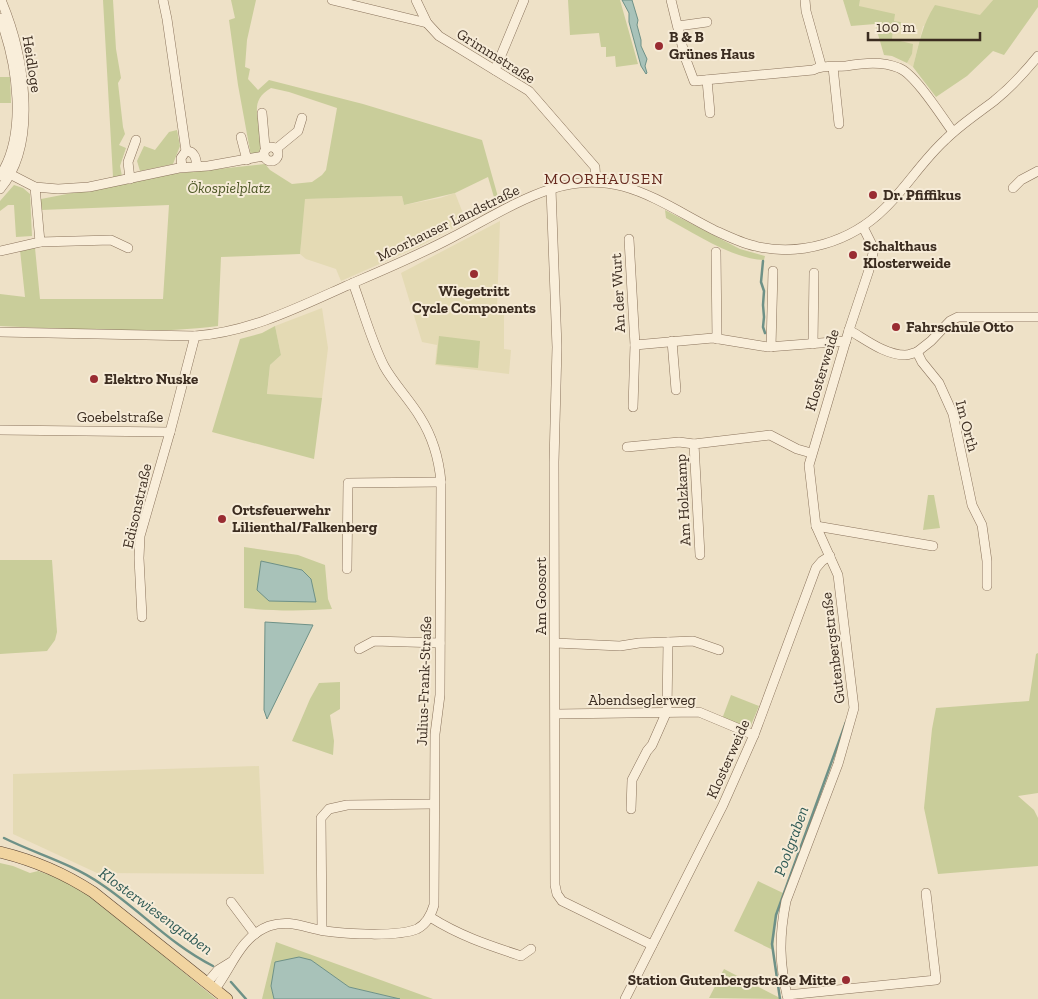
<svg xmlns="http://www.w3.org/2000/svg" width="1038" height="999" font-family="'Zilla Slab',serif">
	<rect width="100%" height="100%" fill="#eee1c7"/>
	<g fill="#e4dab4">
		<path d="M860 0H993L980 16 923 26 913 67 907 63 912 54 892 39 893 31H900L901 22 894 21 859 6Z"/>
		<path d="M455 193 466 221 418 247 341 281 336 269 306 259 300 254 304 199 402 196 404 205 440 198Z"/>
		<path d="M500 221 497 308H504V349L511 350 509 374 435 365 437 345 422 342 401 273Z"/>
		<path d="M322 308 328 348 322 398 267 395 270 365 281 355 275 326Z"/>
		<path d="M259 766 264 874 97 873 13 834V774Z"/>
	</g>
	<g fill="#c9cd9a">
		<path d="M103 0H113L116 49 121 78 118 83 123 127 125 134 119 145 126 148 120 166 122 176 113 177Z"/>
		<path d="M231 0H256L247 40 245 67 250 69 248 79 258 90 269 80 363 104 482 140 500 204H496L488 177 455 193 404 205 402 196 305 199 300 254 221 257 218 326C149 335 70 329 0 326V294L25 297 20 250 35 248 40 299H163L169 205 41 210V199L171 174 265 164 270 170 292 184 312 182 322 175 326 170 337 108 289 92 271 88C241 105 270 130 258 155L251 156 238 85 229 20 235 18Z"/>
		<path d="M568 0H620L638 64 616 67 615 56 606 57V47H601L599 33 570 35Z"/>
		<path d="M843 0H860L859 6 895 14 894 21 901 22 900 31H893L892 39 913 44 912 54 907 63 892 56 884 55 875 24 851 26Z"/>
		<path d="M993 0H1038V7L1004 55 993 51 967 76 936 97 913 67C919 44 922 25 935 5L980 15Z"/>
		<path d="M0 77H10L11 103H0Z"/>
		<path d="M177 130 180 146 173 164 140 171 137 161 144 146 155 150 169 132Z"/>
		<path d="M14 185 23 188 30 194 32 236 16 237 14 205H8L0 211V201Z"/>
		<path d="M665 210 740 249 765 256 764 260C732 259 694 233 666 218Z"/>
		<path d="M275 326 281 355 270 365 267 394 322 398 314 459 212 432 240 339 262 333Z"/>
		<path d="M439 336 480 341 478 368 436 364Z"/>
		<path d="M928 495H934L940 528 923 530Z"/>
		<path d="M244 547 298 555 325 565 328 599 332 609C303 611 273 611 244 608Z"/>
		<path d="M0 560H52L57 632 55 640 47 651 0 654Z"/>
		<path d="M1038 653V793L1018 796 1034 810 1038 818V866L938 874 924 808 932 729 936 708 1029 701 1036 654Z"/>
		<path d="M340 682V709L330 715 334 741 333 755 292 741 310 699 319 683Z"/>
		<path d="M731 695 759 706 749 730 722 719Z"/>
		<path d="M0 863 13 866 30 873 38 871 56 877 80 889 158 951 216 999H0Z"/>
		<path d="M758 881 783 893 776 915 773 950 734 931Z"/>
		<path d="M276 942 433 999H400L349 987 311 960 271 986 274 999H262Z"/>
		<path d="M724 969 780 998V999L709 998Z"/>
	</g>
	<g fill="#a8c2b9" stroke="#6e9187">
		<path d="M622 0H632L638 20 637 25 641 40V46L647 59 645 66 647 73 646 74 641 66 629 22V13Z"/>
		<path d="M261 561 302 570 311 579 316 602 269 601 257 590Z"/>
		<path d="M265 622 313 625 267 719 264 710Z"/>
		<path d="M299 957 311 960 349 987 400 999H274L271 986 275 962Z"/>
	</g>
	<g fill="none" stroke-linecap="round" stroke-linejoin="round">
		<g stroke="#6e9187" stroke-width="2.5">
			<path d="M763 261 761 282 764 291 763 305 764 317 763 327 765 333"/>
			<path d="M4 838C36 854 71 863 101 884 140 910 171 945 213 966"/>
			<path d="M231 982 246 999"/>
			<path d="M780 999 772 944 776 915 846 722"/>
		</g>
		<defs>
			<g id="minor">
				<path d="M163 0 167 19 186 151"/>
				<path d="M332 0 427 23"/>
				<path d="M416 0 427 23 439 36 529 91 595 167 596 182"/>
				<path d="M671 0 685 57 694 81 813 70C823 65 834 67 846 66 864 63 882 61 899 68 915 74 942 117 953 132"/>
				<path d="M805 0 806 11 821 65"/>
				<path d="M0 18C17 63 28 133 0 176"/>
				<path d="M678 26 707 22"/>
				<path d="M833 67 839 124"/>
				<path d="M495 70 524 0"/>
				<path d="M707 80 710 113"/>
				<path d="M262 113 265 147 267 148"/>
				<path d="M241 137 247 160"/>
				<circle cx="271" cy="154" r="7"/>
				<path d="M276 149 298 131 302 118"/>
				<path d="M182 167 181 158 186 151C195 151 196 159 197 166"/>
				<path d="M4 171 35 187 58 189 89 187 179 168 208 166 264 156"/>
				<path d="M130 179 128 162 136 140"/>
				<path d="M35 187 40 242 111 240 128 248"/>
				<path d="M1013 188 1021 180 1038 171"/>
				<path d="M0 189C40 142 23 52 1 0"/>
				<path d="M551 189 557 347 554 462 555 885 557 894 562 901 652 945"/>
				<path d="M629 239 635 345 713 338 768 347 846 341"/>
				<path d="M0 251 40 242"/>
				<path d="M716 252 717 339"/>
				<path d="M849 330C865 339 885 355 905 355 909 355 913 353 917 352L922 362 939 383 953 414 972 505 982 525 987 561V586"/>
				<path d="M0 332 195 336C249 332 297 308 346 286 381 271 417 256 451 238 484 221 517 200 551 189 617 167 659 202 714 230 727 236 741 243 755 246 800 257 851 242 884 209 906 188 922 161 945 140 960 125 977 114 994 101 1010 88 1025 72 1038 56"/>
				<path d="M672 341 676 390"/>
				<path d="M813 344 814 273"/>
				<path d="M771 347 773 271"/>
				<path d="M917 352 931 341 950 321 958 317H1038"/>
				<path d="M633 407 635 345"/>
				<path d="M0 430 170 432 195 336"/>
				<path d="M627 447 679 442 694 444"/>
				<path d="M816 526 933 546"/>
				<path d="M700 555 694 444 770 435 797 449 811 453"/>
				<path d="M347 569 348 483 441 482"/>
				<path d="M142 617 139 558 140 536 170 432"/>
				<path d="M668 642 693 641 719 650"/>
				<path d="M555 643 620 646 639 643 668 642 667 711 652 745 647 751 632 780 631 809"/>
				<path d="M359 649 374 641 440 643"/>
				<path d="M556 714 699 712 754 735"/>
				<path d="M231 902 255 934"/>
				<path d="M430 917C460 936 488 945 521 956L531 949"/>
				<path d="M322 930 321 818 329 809 347 805 434 804"/>
				<path d="M207 983 218 970 231 962"/>
				<path d="M215 989C232 967 240 937 269 926 290 919 305 928 325 931 346 934 398 937 417 929 427 924 431 915 434 905L435 734 440 695 441 482C439 459 432 436 420 417 409 399 394 384 384 366 371 340 363 310 353 283"/>
				<path d="M787 995 936 980 926 893"/>
				<path d="M625 999 723 805 754 735 816 568 822 561 830 556"/>
				<path d="M788 999C779 964 779 936 786 901L838 764 854 708 838 575 816 526 809 465 849 330 869 270 874 249 863 227"/>
			</g>
			<path id="major" d="M0 852C33 860 64 873 93 892L227 999"/>
		</defs>
		<use href="#minor" stroke="#8a735c" stroke-width="10"/>
		<use href="#major" stroke="#584130" stroke-width="12"/>
		<use href="#minor" stroke="#f9eeda" stroke-width="9"/>
		<use href="#major" stroke="#f1d4a0" stroke-width="11"/>
	</g>
	<g fill="#992c32" stroke="#f6ebd7" stroke-width="2">
		<circle cx="659" cy="46" r="5"/>
		<circle cx="873" cy="195" r="5"/>
		<circle cx="853" cy="255" r="5"/>
		<circle cx="474" cy="274" r="5"/>
		<circle cx="896" cy="327" r="5"/>
		<circle cx="94" cy="379" r="5"/>
		<circle cx="222" cy="519" r="5"/>
		<circle cx="846" cy="980" r="5"/>
	</g>
	<g text-anchor="middle" dominant-baseline="central" stroke-width="4" stroke-linejoin="round" paint-order="stroke">
		<g font-size="15" font-weight="bold" fill="#3b2c20" stroke="#f6ebd7" text-anchor="start">
			<text x="669" y="37">B &amp; B<tspan x="669" dy="17">Grünes Haus</tspan></text>
			<text x="883" y="195">Dr. Pfiffikus</text>
			<text x="863" y="246">Schalthaus<tspan x="863" dy="17">Klosterweide</tspan></text>
			<text x="474" y="291" text-anchor="middle">Wiegetritt<tspan x="474" dy="17">Cycle Components</tspan></text>
			<text x="906" y="327">Fahrschule Otto</text>
			<text x="104" y="379">Elektro Nuske</text>
			<text x="232" y="510">Ortsfeuerwehr<tspan x="232" dy="17">Lilienthal/Falkenberg</tspan></text>
			<text x="836" y="980" text-anchor="end">Station Gutenbergstraße Mitte</text>
		</g>
		<g font-size="15" fill="#3b2c20" stroke="#f6ebd7">
			<text transform="translate(496 56) rotate(32)">Grimmstraße</text>
			<text transform="translate(32 64) rotate(81)">Heidloge</text>
			<text transform="translate(448 223) rotate(-26)">Moorhauser Landstraße</text>
			<text transform="translate(618 293) rotate(-93)">An der Wurt</text>
			<text transform="translate(822 370) rotate(-73)">Klosterweide</text>
			<text x="120" y="417">Goebelstraße</text>
			<text transform="translate(967 426) rotate(75)">Im Orth</text>
			<text transform="translate(683 500) rotate(-93)">Am Holzkamp</text>
			<text transform="translate(137 506) rotate(-77)">Edisonstraße</text>
			<text transform="translate(541 596) rotate(-90)">Am Goosort</text>
			<text transform="translate(833 648) rotate(-97)">Gutenbergstraße</text>
			<text transform="translate(424 681) rotate(-88)">Julius-Frank-Straße</text>
			<text x="642" y="700">Abendseglerweg</text>
			<text transform="translate(728 759) rotate(-66)">Klosterweide</text>
		</g>
		<g font-size="15" font-style="italic" fill="#4d5726" stroke="#f6ebd7">
			<text x="229" y="188">Ökospielplatz</text>
		</g>
		<g font-size="16" letter-spacing="1" fill="#672b1f" stroke="#f6ebd7">
			<text x="604" y="178">MOORHAUSEN</text>
		</g>
		<g font-size="16" font-style="italic" fill="#2f5a55" stroke="#f6ebd7">
			<text transform="translate(791 841) rotate(-70)">Poolgraben</text>
			<text transform="translate(156 911) rotate(36)">Klosterwiesengraben</text>
		</g>
	</g>
	<path d="M868 32v8h112v-8" fill="none" stroke="#3b2c20" stroke-width="2.5"/>
	<text x="876" y="32" font-size="15" fill="#3b2c20" stroke="#f6ebd7" stroke-width="4" paint-order="stroke">100 m</text>
</svg>
